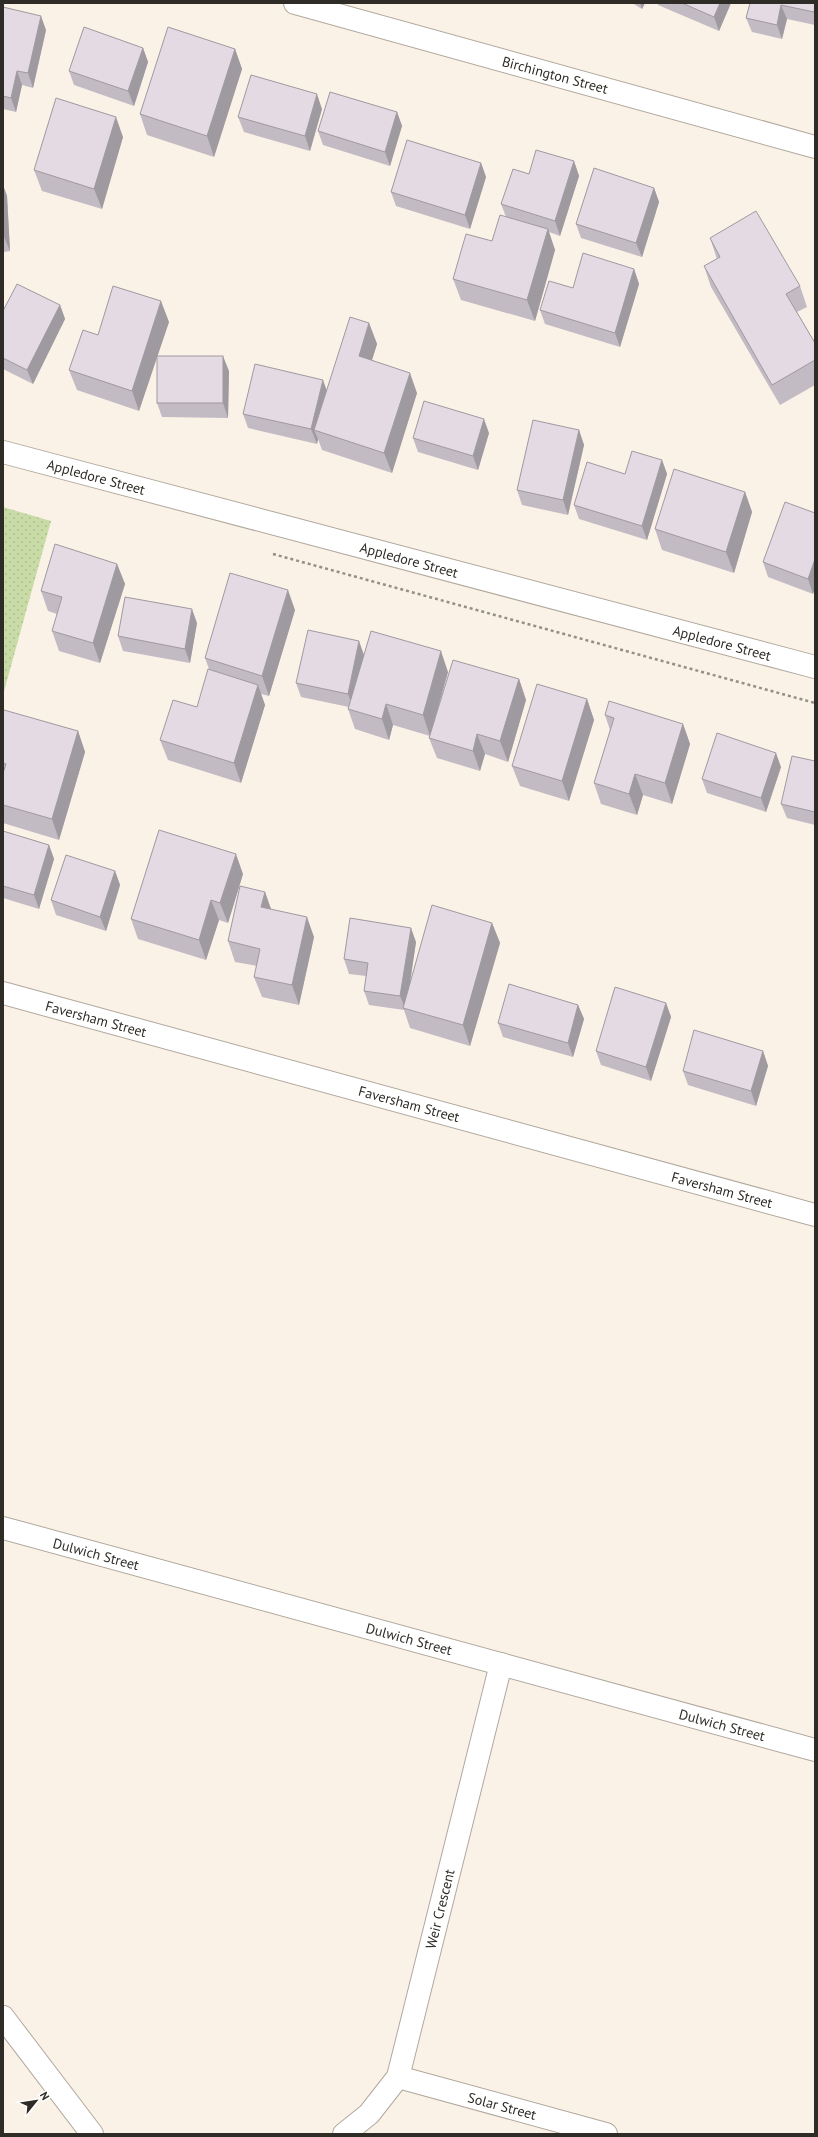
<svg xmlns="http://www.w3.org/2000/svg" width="818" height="2137" font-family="'PT Sans',sans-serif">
	<defs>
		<pattern id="park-dots" width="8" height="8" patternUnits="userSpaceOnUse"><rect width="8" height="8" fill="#c9dca7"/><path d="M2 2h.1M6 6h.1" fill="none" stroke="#adbd90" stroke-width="1.8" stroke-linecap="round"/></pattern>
	</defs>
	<rect width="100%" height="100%" fill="#fbf2e7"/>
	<path fill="url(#park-dots)" d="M3 507 51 521 3 695Z"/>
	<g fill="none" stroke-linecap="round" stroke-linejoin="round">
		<defs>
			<g id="minor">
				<path d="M295 3 815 147"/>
				<path d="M3 452 815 667"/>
				<path d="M3 993 815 1215"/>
				<path d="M3 2017 92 2134"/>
				<path d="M398 2077 606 2134"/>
				<path d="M344 2134 369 2114 398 2077 501 1664"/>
			</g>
			<path id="tertiary" d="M3 1528 815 1750"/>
		</defs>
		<use href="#minor" stroke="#b1a89e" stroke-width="24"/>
		<use href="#tertiary" stroke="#b1a89e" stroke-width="24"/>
		<path stroke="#958f87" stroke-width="2.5" stroke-dasharray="3 3" stroke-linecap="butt" d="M273 554 815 703"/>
		<use href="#minor" stroke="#fff" stroke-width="22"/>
		<use href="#tertiary" stroke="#fff" stroke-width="22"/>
	</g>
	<g fill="#c3bbc4">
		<path d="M632 3H645L642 9Z"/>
		<path d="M658 3H731L719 31 658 5Z"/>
		<path d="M750 3H815V25L787 19 782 39 752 32 746 18Z"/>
		<path d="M3 7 46 30 33 88 22 85 16 112 3 109Z"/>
		<path d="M143 48 148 62 134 106 74 85 69 71Z"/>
		<path d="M235 49 242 69 214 157 147 135 140 114Z"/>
		<path d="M322 109 310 151 244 132 238 117Z"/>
		<path d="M397 112 402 126 390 166 323 145 318 131Z"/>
		<path d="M123 137 102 209 42 191 34 170Z"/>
		<path d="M574 161 579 176 560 236 549 232 555 250 535 321 461 300 453 279 492 241 506 217 501 204 529 174Z"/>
		<path d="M481 163 486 177 470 229 396 206 391 192Z"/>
		<path d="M3 185 7 196 10 251 3 252Z"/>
		<path d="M654 188 659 202 642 257 581 238 576 224Z"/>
		<path d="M710 238 800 286 807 307 797 312 815 343V385L780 405 711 287 704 266 717 259Z"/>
		<path d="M634 269 639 284 620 347 545 324 540 310 573 288Z"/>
		<path d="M60 305 65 319 33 384 3 369V311Z"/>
		<path d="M169 322 157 356 229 371 228 418 162 417 157 403V356L139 411 77 390 69 370 98 335Z"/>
		<path d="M369 323 377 344 372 360 417 393 392 473 322 450 318 439 317 444 248 428 243 414 327 390Z"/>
		<path d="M579 430 584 445 568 515 522 505 517 490Z"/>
		<path d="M489 433 478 470 418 452 413 438Z"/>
		<path d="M662 460 667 474 647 540 579 519 574 505 625 474Z"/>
		<path d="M745 492 752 512 734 573 662 550 655 529Z"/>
		<path d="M815 513V588L813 594 768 577 763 562Z"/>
		<path d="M117 564 125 584 100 663 59 651 52 631 57 614 48 611 41 591Z"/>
		<path d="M295 610 269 696 261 694 265 705 241 783 168 760 160 740 197 707 209 669 205 658Z"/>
		<path d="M197 623 190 663 123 651 118 636Z"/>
		<path d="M364 655 448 672 432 728 519 679 526 700 508 762 485 754 480 771 437 758 429 738 430 736 393 725 389 740 355 729 348 709 349 707 301 697 296 683Z"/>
		<path d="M587 699 594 720 569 801 520 786 512 766Z"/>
		<path d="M3 713 78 731 85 752 59 840 3 823Z"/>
		<path d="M605 715 683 724 690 744 672 804 643 795 637 815 601 804 594 783 610 730Z"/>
		<path d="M815 761V825L787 818 781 804Z"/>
		<path d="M781 767 766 812 707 793 702 779Z"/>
		<path d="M3 831 49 845 54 859 39 909 3 898Z"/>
		<path d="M115 871 120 885 106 931 56 915 51 900Z"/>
		<path d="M243 874 228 923 219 920 206 960 138 939 131 919Z"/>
		<path d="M265 892 271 909 314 937 299 1005 262 997 254 977 257 966 235 962 228 941Z"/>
		<path d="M492 923 500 943 470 1046 410 1028 404 1010 369 1005 364 991 366 976 349 974 344 959 416 942 410 983Z"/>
		<path d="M666 1003 671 1017 651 1081 601 1065 596 1051Z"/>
		<path d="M578 1005 584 1019 573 1057 503 1037 498 1023Z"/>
		<path d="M763 1051 768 1066 756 1106 688 1085 683 1071Z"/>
	</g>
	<g fill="#9f99a0">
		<path d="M640 3H645L642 9Z"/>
		<path d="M720 3H731L719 31 714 17Z"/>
		<path d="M781 5 787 19 782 39 777 25Z"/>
		<path d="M41 16 46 30 33 88 28 73Z"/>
		<path d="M143 48 148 62 134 106 128 91Z"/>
		<path d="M235 49 242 69 214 157 207 136Z"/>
		<path d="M17 71 22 85 16 112 11 98Z"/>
		<path d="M317 94 322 109 310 151 305 136Z"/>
		<path d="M397 112 402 126 390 166 385 152Z"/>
		<path d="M116 117 123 137 102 209 94 189Z"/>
		<path d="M574 161 579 176 560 236 555 221Z"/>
		<path d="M481 163 486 177 470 229 465 215Z"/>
		<path d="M3 185 7 196 10 251 4 237 3 210Z"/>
		<path d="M654 188 659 202 642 257 636 243Z"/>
		<path d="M548 229 555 250 535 321 527 300Z"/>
		<path d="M634 269 639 284 620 347 615 333Z"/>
		<path d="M161 301 169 322 139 411 132 391Z"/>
		<path d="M60 305 65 319 33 384 27 370Z"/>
		<path d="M369 323 377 344 367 376 359 356Z"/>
		<path d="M223 356 229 371 228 418 223 403Z"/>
		<path d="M410 373 417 393 392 473 384 453Z"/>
		<path d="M323 380 328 394 314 430 318 439 317 444 311 429Z"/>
		<path d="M484 419 489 433 478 470 473 456Z"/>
		<path d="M579 430 584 445 568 515 563 500Z"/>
		<path d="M662 460 667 474 647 540 642 526Z"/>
		<path d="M745 492 752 512 734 573 726 552Z"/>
		<path d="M815 559V588L813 594 808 579Z"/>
		<path d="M117 564 125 584 100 663 93 643Z"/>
		<path d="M288 590 295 610 269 696 262 676Z"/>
		<path d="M192 609 197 623 190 663 185 649Z"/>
		<path d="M359 641 364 655 353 708 348 694Z"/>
		<path d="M441 651 448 672 430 736 423 715Z"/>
		<path d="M519 679 526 700 508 762 500 741Z"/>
		<path d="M258 685 265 705 241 783 234 763Z"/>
		<path d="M587 699 594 720 569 801 562 781Z"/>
		<path d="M386 704 393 725 389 740 382 719Z"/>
		<path d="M683 724 690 744 672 804 665 783Z"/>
		<path d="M78 731 85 752 59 840 52 819Z"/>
		<path d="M477 734 485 754 480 771 473 751Z"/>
		<path d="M776 753 781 767 766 812 761 798Z"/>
		<path d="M635 774 643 795 637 815 629 794Z"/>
		<path d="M49 845 54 859 39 909 34 895Z"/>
		<path d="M236 854 243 874 228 923 220 903Z"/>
		<path d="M115 871 120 885 106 931 100 917Z"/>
		<path d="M265 892 272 912 261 907Z"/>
		<path d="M211 900 219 920 206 960 199 940Z"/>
		<path d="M307 917 314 937 299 1005 292 985Z"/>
		<path d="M492 923 500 943 470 1046 463 1025Z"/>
		<path d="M411 928 416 942 406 1009 405 1008 400 996Z"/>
		<path d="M666 1003 671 1017 651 1081 646 1067Z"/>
		<path d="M578 1005 584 1019 573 1057 568 1043Z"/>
		<path d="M763 1051 768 1066 756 1106 751 1091Z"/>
	</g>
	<g fill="#e3dae4" stroke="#9f99a0">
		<path d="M682 3H720L714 17Z"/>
		<path d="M750 3H815V6L814 12 781 5 777 25 746 18Z"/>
		<path d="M3 7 41 16 28 73 17 71 11 98 3 96Z"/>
		<path d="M84 27 143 48 128 91 69 71Z"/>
		<path d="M168 27 235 49 207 136 140 114Z"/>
		<path d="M251 75 317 94 305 136 238 117Z"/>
		<path d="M330 92 397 112 385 152 318 131Z"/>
		<path d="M56 98 116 117 94 189 34 170Z"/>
		<path d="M407 140 481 163 465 215 391 192Z"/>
		<path d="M536 150 574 161 555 221 501 204 513 169 529 174Z"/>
		<path d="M594 168 654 188 636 243 576 224Z"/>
		<path d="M3 210 4 237H3Z"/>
		<path d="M756 211 800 286 786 294 815 343V360L772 385 704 266 720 257 710 238Z"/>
		<path d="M500 215 548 229 527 300 453 279 466 234 492 241Z"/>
		<path d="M583 253 634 269 615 333 540 310 549 281 573 288Z"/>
		<path d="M17 284 60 305 27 370 3 358V311Z"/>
		<path d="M113 286 161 301 132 391 69 370 83 330 98 335Z"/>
		<path d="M350 317 369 323 359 356 410 373 384 453 314 430Z"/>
		<rect x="157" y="356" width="66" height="47"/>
		<path d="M255 364 323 380 311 429 243 414Z"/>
		<path d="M424 401 484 419 473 456 413 438Z"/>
		<path d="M533 420 579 430 563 500 517 490Z"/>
		<path d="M632 451 662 460 642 526 574 505 587 462 625 474Z"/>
		<path d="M674 469 745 492 726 552 655 529Z"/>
		<path d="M785 502 815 513V559L808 579 763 562Z"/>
		<path d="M55 544 117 564 93 643 52 631 62 597 41 591Z"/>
		<path d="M230 573 288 590 262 676 205 658Z"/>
		<path d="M125 597 192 609 185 649 118 636Z"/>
		<path d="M308 630 359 641 348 694 296 683Z"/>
		<path d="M371 631 441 651 423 715 386 704 382 719 348 709Z"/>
		<path d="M453 660 519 679 500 741 477 734 473 751 429 738Z"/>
		<path d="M208 669 258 685 234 763 160 740 173 700 197 707Z"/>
		<path d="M537 684 587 699 562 781 512 766Z"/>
		<path d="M609 701 683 724 665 783 635 774 629 794 594 783 614 718 605 715Z"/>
		<path d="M4 710 78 731 52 819 3 805V773L6 764 3 763V713Z"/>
		<path d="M717 733 776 753 761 798 702 779Z"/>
		<path d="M792 756 815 761V812L781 804Z"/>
		<path d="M159 830 236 854 220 903 211 900 199 940 131 919Z"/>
		<path d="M3 831 49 845 34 895 3 886Z"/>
		<path d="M66 855 115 871 100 917 51 900Z"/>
		<path d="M240 886 265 892 261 907 307 917 292 985 254 977 260 949 228 941Z"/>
		<path d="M432 905 492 923 463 1025 403 1008Z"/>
		<path d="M350 918 411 928 400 996 364 991 368 963 344 959Z"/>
		<path d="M509 984 578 1005 568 1043 498 1023Z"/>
		<path d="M615 987 666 1003 646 1067 596 1051Z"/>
		<path d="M694 1030 763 1051 751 1091 683 1071Z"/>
	</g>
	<g text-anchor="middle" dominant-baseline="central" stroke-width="4" stroke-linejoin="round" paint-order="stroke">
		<g font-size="14" fill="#2f2c27" stroke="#fff">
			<text transform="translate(555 75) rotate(15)">Birchington Street</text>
			<text transform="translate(96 477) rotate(15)">Appledore Street</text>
			<text transform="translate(409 560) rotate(15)">Appledore Street</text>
			<text transform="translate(722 643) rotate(15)">Appledore Street</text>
			<text transform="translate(96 1019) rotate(15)">Faversham Street</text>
			<text transform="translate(409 1104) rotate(15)">Faversham Street</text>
			<text transform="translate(722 1190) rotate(15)">Faversham Street</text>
			<text transform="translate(96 1554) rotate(15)">Dulwich Street</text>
			<text transform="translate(409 1639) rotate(15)">Dulwich Street</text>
			<text transform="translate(722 1725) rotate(15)">Dulwich Street</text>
			<text transform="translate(440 1909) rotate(-76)">Weir Crescent</text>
			<text transform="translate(502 2106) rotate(15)">Solar Street</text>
		</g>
	</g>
	<rect width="818" height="2137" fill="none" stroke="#2f2c27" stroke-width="8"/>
	<g transform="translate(36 2101) rotate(60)" stroke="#ffffff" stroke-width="3" paint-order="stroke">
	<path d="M0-3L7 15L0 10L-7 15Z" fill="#2f2c27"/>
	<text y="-6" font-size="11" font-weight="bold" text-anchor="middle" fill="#2f2c27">N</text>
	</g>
</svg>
